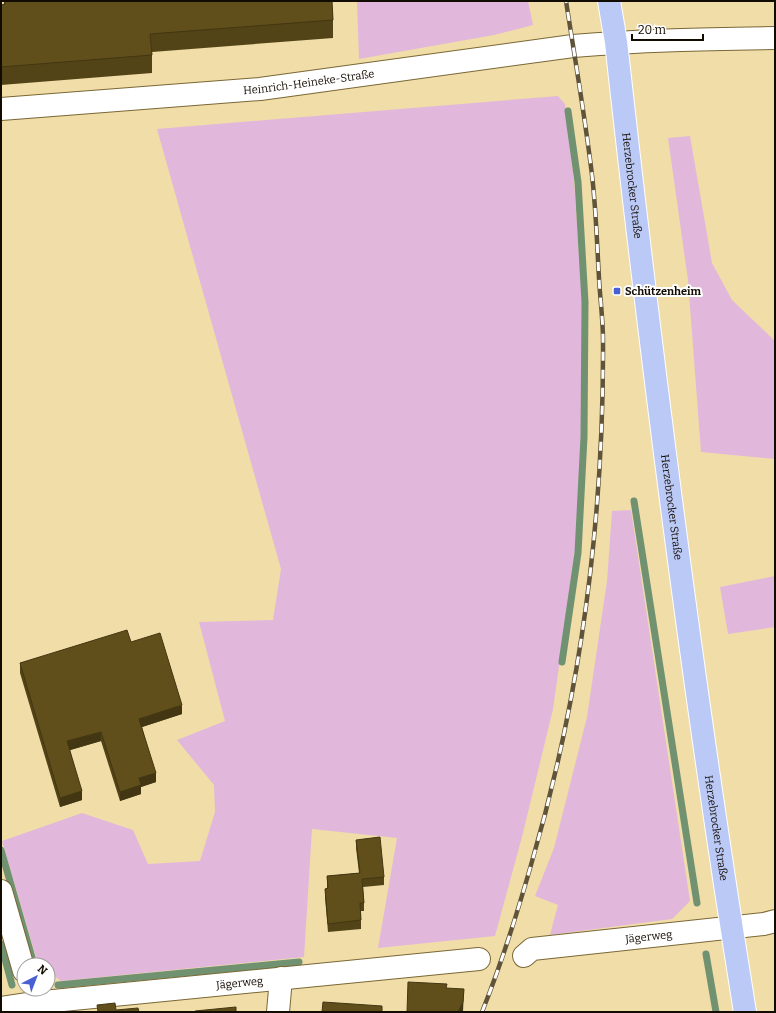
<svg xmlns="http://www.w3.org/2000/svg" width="776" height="1013" font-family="Bitter,serif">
	<rect width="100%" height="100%" fill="#f1dda8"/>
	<g fill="#e1b8dc">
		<path d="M357 1H528L533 25 494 35 359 59Z"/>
		<path d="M558 96 565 104 574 181 582 300 581 436 575 552 553 709 522 837 495 936 378 948 397 838 312 829 304 957 61 981 48 971V965H40L38 964 2 841 82 813 133 830 148 864 200 861 215 812 214 785 177 740 225 721 199 622 273 620 281 569 157 129Z"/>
		<path d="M690 136 712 263 732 300 775 341V459L701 452 688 280 668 138Z"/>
		<path d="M631 510 690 901 672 919 550 935 558 905 535 896 554 848 587 717 607 581 612 511Z"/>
		<path d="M775 576V627L728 634 720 587Z"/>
	</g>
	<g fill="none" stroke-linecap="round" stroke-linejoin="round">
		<g stroke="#709271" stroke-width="7">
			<path d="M634 501 697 903"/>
			<path d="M562 662 578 553 584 437 585 302 578 182 568 111"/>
			<path d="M1 850 33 961"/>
			<path d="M1 944 12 985"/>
			<path d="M706 954 716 1012"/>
			<path d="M58 985 299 962"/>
		</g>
		<defs>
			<g id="minor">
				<path id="s1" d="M1 109 260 89 573 46C640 40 708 39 775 38"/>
				<path d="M1 891 24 971"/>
				<path id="s2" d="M524 956 532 949 764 924 775 921"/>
				<path id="s3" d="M1 1008 33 1003 479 959"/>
				<path d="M278 1012 281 978"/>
			</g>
			<g id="major">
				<path id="s4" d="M609 1 616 42C652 366 693 690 745 1012"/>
			</g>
		</defs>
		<use href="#minor" stroke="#796735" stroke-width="24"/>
		<use href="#major" stroke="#fff" stroke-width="24"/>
		<use href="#minor" stroke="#fff" stroke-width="22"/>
		<use href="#major" stroke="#bbc9f7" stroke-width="22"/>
		<defs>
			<path id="rail" d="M482 1012C501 965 517 914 531 865 581 694 604 518 603 340 603 319 600 298 599 278 597 244 596 209 592 175 585 117 575 59 566 1"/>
		</defs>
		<use href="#rail" stroke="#5f533a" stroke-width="4.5"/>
		<use href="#rail" stroke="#fff" stroke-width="3" stroke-dasharray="9" stroke-linecap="butt"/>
	</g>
	<g fill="#534417">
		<path d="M4 1H332L333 20V38L152 52V73L1 85V5L4 4Z"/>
		<path d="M774 131H775V152L774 149Z"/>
		<path d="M131 642 182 714 142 727 156 782 141 787V794L120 801 101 741 70 750 82 800 60 807 20 673V663Z"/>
		<path d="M356 840 384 877V885L363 887 364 903V911H361V929L328 932 325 897V889L327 888V876L359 873 356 848Z"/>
	</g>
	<g fill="#433713">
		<path d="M182 705V714L139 728V719Z"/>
		<path d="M101 732V741L67 751V741Z"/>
		<path d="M156 773V782L141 787V794L120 801V792L139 778Z"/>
		<path d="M82 791V800L60 807V798Z"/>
		<path d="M464 989 463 1012H458Z"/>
	</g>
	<g fill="#604f1b" stroke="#433713">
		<path d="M5 1H332L333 20 150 34 152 55 1 67V5L5 4Z"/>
		<path d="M127 630 131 642 160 633 182 705 139 719 156 773 139 778 141 785 120 792 101 732 67 741 82 791 60 798 20 663Z"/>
		<path d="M380 837 384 877 362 879 364 903H360L361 920 328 924 325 889 328 888 327 876 360 873 356 840Z"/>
		<path d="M408 982 447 984 446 988 464 989 463 1002 458 1012H407Z"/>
		<path d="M323 1002 382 1006V1012H322Z"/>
		<path d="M115 1003 116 1010 138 1008 139 1012H98L97 1005Z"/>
		<path d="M236 1007V1012H195V1011Z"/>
	</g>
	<rect fill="#4761d4" stroke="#fff" stroke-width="1.5" x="613" y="287" width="8" height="8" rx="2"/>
	<g text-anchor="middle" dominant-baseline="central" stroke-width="4" stroke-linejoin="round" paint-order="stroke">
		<g font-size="11" fill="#120b00" stroke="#fff">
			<text stroke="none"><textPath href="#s1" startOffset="309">Heinrich-Heineke-Straße</textPath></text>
			<text stroke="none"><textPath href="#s4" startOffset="186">Herzebrocker Straße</textPath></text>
			<text stroke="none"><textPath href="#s4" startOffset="510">Herzebrocker Straße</textPath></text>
			<text stroke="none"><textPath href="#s4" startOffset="834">Herzebrocker Straße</textPath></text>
			<text stroke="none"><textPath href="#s2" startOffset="128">Jägerweg</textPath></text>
			<text stroke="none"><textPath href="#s3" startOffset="240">Jägerweg</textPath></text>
		</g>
		<g font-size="11" font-weight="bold" fill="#120b00" stroke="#fff" text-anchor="start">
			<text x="625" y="291">Schützenheim</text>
		</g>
	</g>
	<rect width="776" height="1013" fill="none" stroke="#120b00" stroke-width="4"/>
	<g transform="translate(36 977) rotate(42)"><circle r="19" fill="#ffffff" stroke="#a09d99"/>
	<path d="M0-3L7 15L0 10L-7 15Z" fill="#4761d4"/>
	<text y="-6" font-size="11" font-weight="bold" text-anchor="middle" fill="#120b00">N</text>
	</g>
	<path d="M632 34v6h71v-6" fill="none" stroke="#120b00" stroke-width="2"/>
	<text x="638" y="34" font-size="12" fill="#120b00" stroke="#ffffff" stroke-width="3" paint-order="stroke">20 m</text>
</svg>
